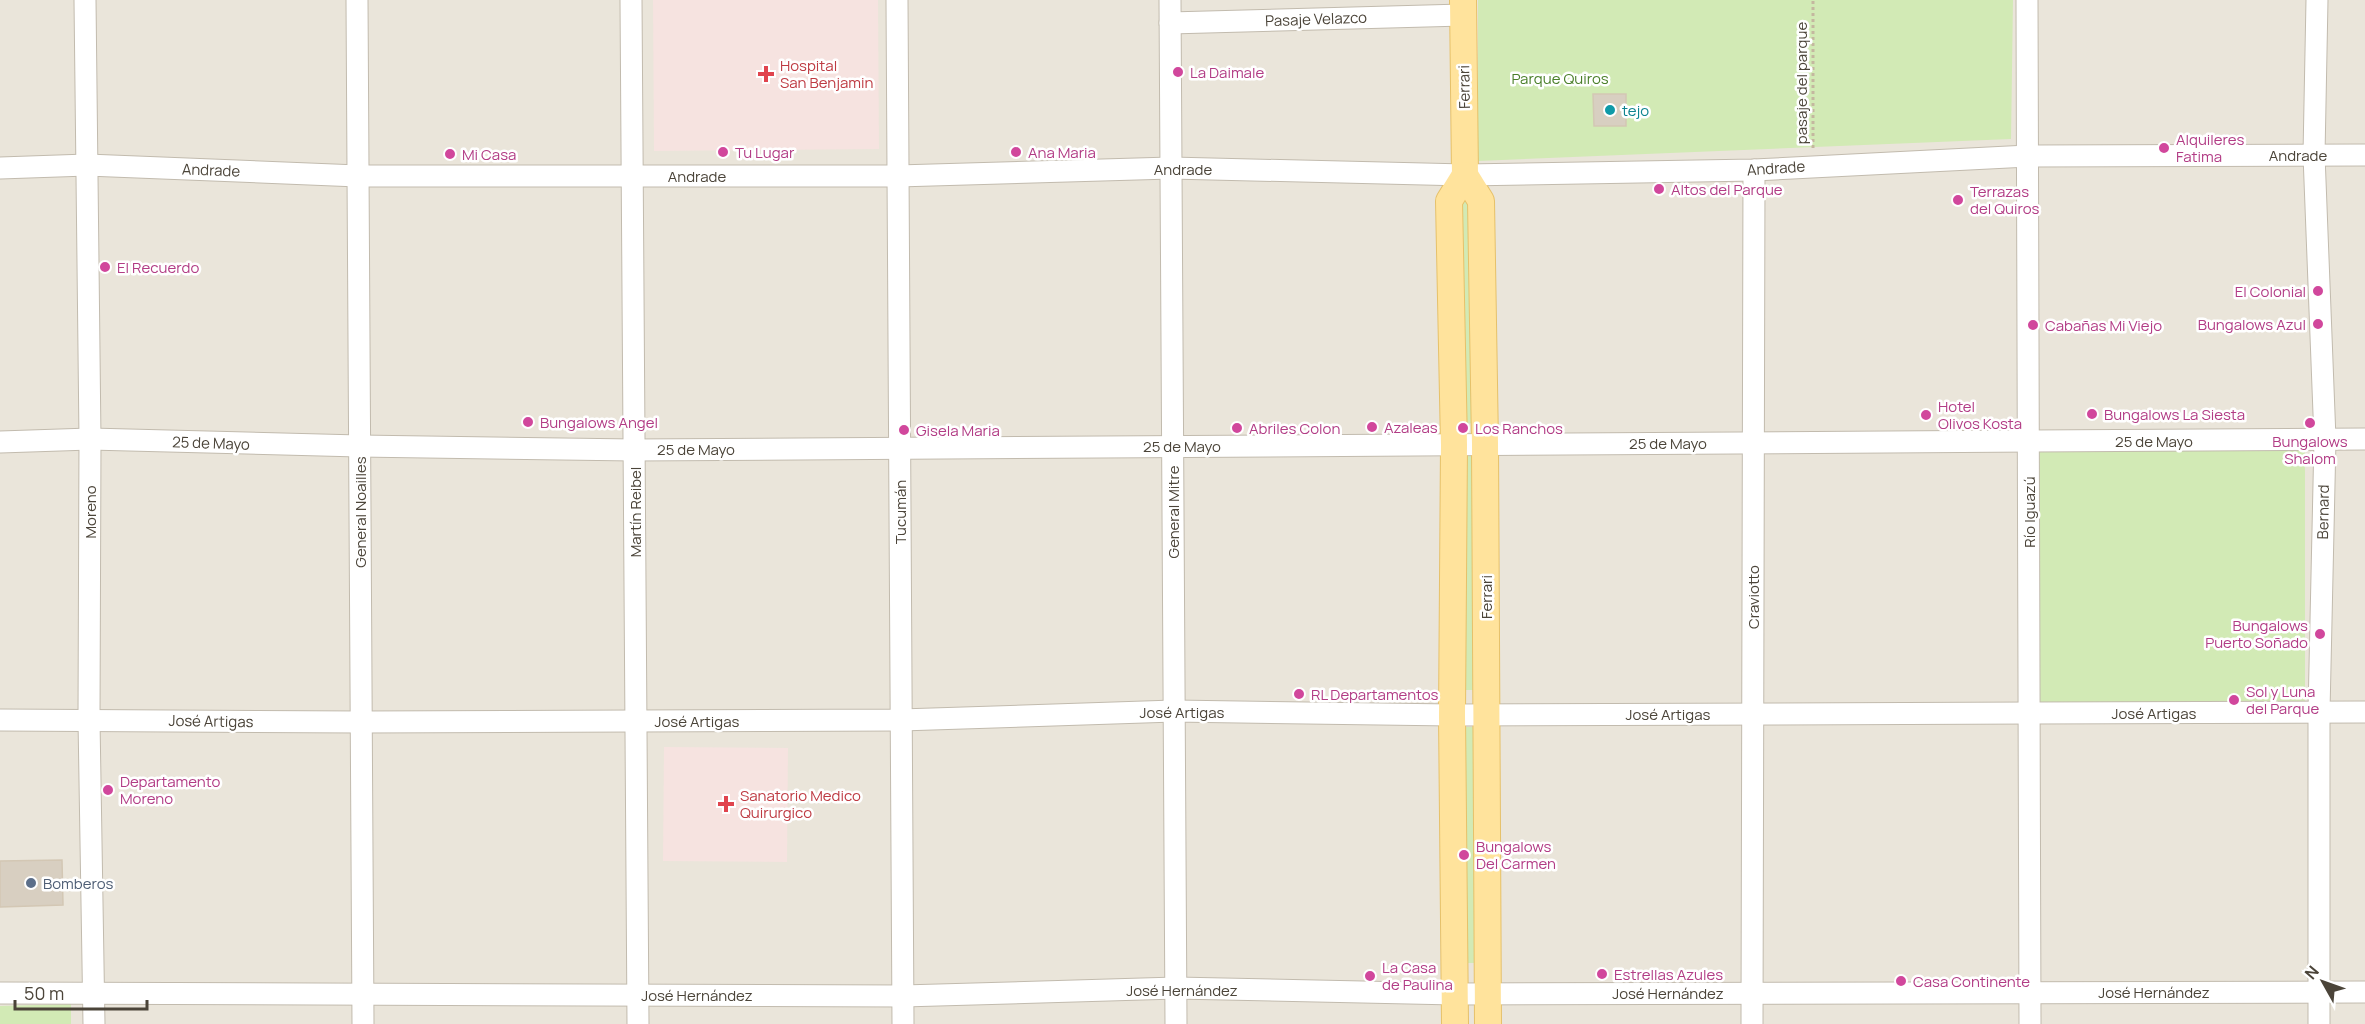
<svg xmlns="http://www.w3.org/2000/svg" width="2365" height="1024" font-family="Manrope,sans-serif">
	<rect width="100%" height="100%" fill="#f6f3ec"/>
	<rect fill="#eae5da" x="0" y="0" width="2365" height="1024"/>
	<g fill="#f6e3e0">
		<path d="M653 0H878L879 149 654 151Z"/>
		<path d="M664 747 788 748 787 862 663 861Z"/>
	</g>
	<g fill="#d2eab5">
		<path d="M1478 0H2013L2011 139 1478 161Z"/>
		<path d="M1459 188H1473L1475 423 1461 424Z"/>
		<path d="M2305 449V701L2039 703V451Z"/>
		<path d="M1463 454H1477L1479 690H1465Z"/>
		<path d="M1463 727H1477L1479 963H1465Z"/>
		<path d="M71 1004V1024H0V1006Z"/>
	</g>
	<g fill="#d8cfc1" stroke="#d3c7b4" stroke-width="1.5">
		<path d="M1593 94H1626V126H1594Z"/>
		<path d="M62 860 63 905 0 907V861Z"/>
	</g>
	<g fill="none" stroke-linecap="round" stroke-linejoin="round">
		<defs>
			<g id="minor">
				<path d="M85 0 90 439 89 720 94 1024"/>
				<path d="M357 0 363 1024"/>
				<path d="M631 0 638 1024"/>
				<path d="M897 0 903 1024"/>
				<path d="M1170 0 1176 1024"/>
				<path d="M2027 0 2030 1024"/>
				<path d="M2317 0 2314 155 2325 439 2319 712V1024"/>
				<path d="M1170 23 1463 15"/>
				<path d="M0 168 87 165 358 176H898L1171 168 1465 175 1754 170 2028 156 2365 155"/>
				<path d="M0 442 90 439 359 446 634 450 2365 439"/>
				<path d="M0 720 361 722 901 720 1174 711 1452 715 2365 712"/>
				<path d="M0 993 903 996 1176 988 1455 994 2365 992"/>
				<path d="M1752 1024 1754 170"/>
			</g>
			<g id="major">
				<path d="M1463 0 1465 175 1481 201 1485 444 1488 1024"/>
				<path d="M1455 1024 1452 715 1454 445 1449 201 1465 175"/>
			</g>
		</defs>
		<use href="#minor" stroke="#c2bbae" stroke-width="23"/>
		<use href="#major" stroke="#e6c16a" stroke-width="28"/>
		<path stroke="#c4b79f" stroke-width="3" stroke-dasharray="3 3" stroke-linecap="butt" d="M1813 148V0"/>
		<use href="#minor" stroke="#fff" stroke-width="21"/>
		<use href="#major" stroke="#ffe39c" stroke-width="26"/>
	</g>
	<g fill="#d1479c" stroke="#fff" stroke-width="2">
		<circle cx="1178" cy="72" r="6"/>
		<circle cx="2164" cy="148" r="6"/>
		<circle cx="723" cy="152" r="6"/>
		<circle cx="1016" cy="152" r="6"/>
		<circle cx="450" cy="154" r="6"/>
		<circle cx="1659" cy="189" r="6"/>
		<circle cx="1958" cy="200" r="6"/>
		<circle cx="105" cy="267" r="6"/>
		<circle cx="2318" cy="291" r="6"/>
		<circle cx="2318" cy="324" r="6"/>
		<circle cx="2033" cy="325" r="6"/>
		<circle cx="2092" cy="414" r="6"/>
		<circle cx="1926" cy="415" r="6"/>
		<circle cx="528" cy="422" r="6"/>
		<circle cx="2310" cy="423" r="6"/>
		<circle cx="1372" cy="427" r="6"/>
		<circle cx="1237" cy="428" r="6"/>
		<circle cx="1463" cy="428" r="6"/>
		<circle cx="904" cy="430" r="6"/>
		<circle cx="2320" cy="634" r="6"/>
		<circle cx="1299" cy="694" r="6"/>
		<circle cx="2234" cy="700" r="6"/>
		<circle cx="108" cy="790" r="6"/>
		<circle cx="1464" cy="855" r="6"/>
		<circle cx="1602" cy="974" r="6"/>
		<circle cx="1370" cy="976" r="6"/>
		<circle cx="1901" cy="981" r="6"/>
	</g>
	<g fill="#e0444e" stroke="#fff" stroke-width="2">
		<path d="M763 65h6v6h6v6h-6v6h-6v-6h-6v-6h6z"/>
		<path d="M723 795h6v6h6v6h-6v6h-6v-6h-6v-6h6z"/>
	</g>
	<circle fill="#0f9aa8" stroke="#fff" stroke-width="2" cx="1610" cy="110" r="6"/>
	<circle fill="#5c6f8a" stroke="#fff" stroke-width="2" cx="31" cy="883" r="6"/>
	<g text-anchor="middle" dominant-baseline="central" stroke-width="5" stroke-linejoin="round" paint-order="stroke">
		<g font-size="15" fill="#4b4439" stroke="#fff">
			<text transform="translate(1316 19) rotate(-2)">Pasaje Velazco</text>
			<text transform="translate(1801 83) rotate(-90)">pasaje del parque</text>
			<text transform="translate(1464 87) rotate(-91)">Ferrari</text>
			<text x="2298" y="155">Andrade</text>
			<text transform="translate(1776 168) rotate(-4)">Andrade</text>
			<text x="1183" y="169">Andrade</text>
			<text transform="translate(211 170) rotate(2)">Andrade</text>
			<text x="697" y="176">Andrade</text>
			<text x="2154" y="441">25 de Mayo</text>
			<text transform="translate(211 443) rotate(2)">25 de Mayo</text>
			<text x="1668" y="443">25 de Mayo</text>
			<text x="1182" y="446">25 de Mayo</text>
			<text x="696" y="449">25 de Mayo</text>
			<text transform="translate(90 512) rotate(-90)">Moreno</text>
			<text transform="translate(360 512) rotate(-90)">General Noailles</text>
			<text transform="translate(635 512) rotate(-90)">Martín Reibel</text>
			<text transform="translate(900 512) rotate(-90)">Tucumán</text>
			<text transform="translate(1173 512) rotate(-90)">General Mitre</text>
			<text transform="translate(2029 512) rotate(-90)">Río Iguazú</text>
			<text transform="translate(2323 512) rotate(-89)">Bernard</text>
			<text transform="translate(1486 597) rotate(-90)">Ferrari</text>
			<text transform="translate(1753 597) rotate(-90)">Craviotto</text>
			<text x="1182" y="712">José Artigas</text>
			<text x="2154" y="713">José Artigas</text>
			<text x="1668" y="714">José Artigas</text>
			<text transform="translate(211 721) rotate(1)">José Artigas</text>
			<text x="697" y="721">José Artigas</text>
			<text x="1182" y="990">José Hernández</text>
			<text x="2154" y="992">José Hernández</text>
			<text x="1668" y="993">José Hernández</text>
			<text x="697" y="995">José Hernández</text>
		</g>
		<g font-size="15" fill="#be3a42" stroke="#fff" text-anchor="start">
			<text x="780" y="65">Hospital<tspan x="780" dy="17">San Benjamin</tspan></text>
			<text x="740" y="795">Sanatorio Medico<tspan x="740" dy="17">Quirurgico</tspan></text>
		</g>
		<g font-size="15" fill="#b23c85" stroke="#fff" text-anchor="start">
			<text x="1190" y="72">La Daimale</text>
			<text x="2176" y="139">Alquileres<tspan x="2176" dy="17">Fatima</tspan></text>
			<text x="735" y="152">Tu Lugar</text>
			<text x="1028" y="152">Ana Maria</text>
			<text x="462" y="154">Mi Casa</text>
			<text x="1671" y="189">Altos del Parque</text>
			<text x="1970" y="191">Terrazas<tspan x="1970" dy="17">del Quiros</tspan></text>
			<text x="117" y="267">El Recuerdo</text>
			<text x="2306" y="291" text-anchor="end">El Colonial</text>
			<text x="2306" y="324" text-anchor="end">Bungalows Azul</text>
			<text x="2045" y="325">Cabañas Mi Viejo</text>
			<text x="1938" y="406">Hotel<tspan x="1938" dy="17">Olivos Kosta</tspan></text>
			<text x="2104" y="414">Bungalows La Siesta</text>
			<text x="540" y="422">Bungalows Angel</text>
			<text x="1384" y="427">Azaleas</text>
			<text x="1249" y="428">Abriles Colon</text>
			<text x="1475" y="428">Los Ranchos</text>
			<text x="916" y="430">Gisela Maria</text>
			<text x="2310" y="441" text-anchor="middle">Bungalows<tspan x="2310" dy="17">Shalom</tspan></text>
			<text x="2308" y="625" text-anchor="end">Bungalows<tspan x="2308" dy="17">Puerto Soñado</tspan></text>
			<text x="2246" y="691">Sol y Luna<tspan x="2246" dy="17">del Parque</tspan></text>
			<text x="1311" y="694">RL Departamentos</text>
			<text x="120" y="781">Departamento<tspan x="120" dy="17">Moreno</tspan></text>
			<text x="1476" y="846">Bungalows<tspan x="1476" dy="17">Del Carmen</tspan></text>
			<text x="1382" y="967">La Casa<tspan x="1382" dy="17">de Paulina</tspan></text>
			<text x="1614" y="974">Estrellas Azules</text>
			<text x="1913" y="981">Casa Continente</text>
		</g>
		<g font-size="15" fill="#4a7f2a" stroke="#fff">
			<text x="1560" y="78">Parque Quiros</text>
		</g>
		<g font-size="15" fill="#0d838f" stroke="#fff" text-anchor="start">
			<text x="1622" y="110">tejo</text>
		</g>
		<g font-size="15" fill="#4e5e75" stroke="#fff" text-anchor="start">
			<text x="43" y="883">Bomberos</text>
		</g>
	</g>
	<g transform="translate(2323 982) rotate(310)" stroke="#ffffff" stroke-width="4.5" paint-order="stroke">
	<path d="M0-4.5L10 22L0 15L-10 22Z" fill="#4b4439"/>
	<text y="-9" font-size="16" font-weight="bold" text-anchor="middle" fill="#4b4439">N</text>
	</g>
	<path d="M15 1000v9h132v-9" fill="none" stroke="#4b4439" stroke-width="3"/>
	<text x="24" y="1000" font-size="18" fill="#4b4439" stroke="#ffffff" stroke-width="4.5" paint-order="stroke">50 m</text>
</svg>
